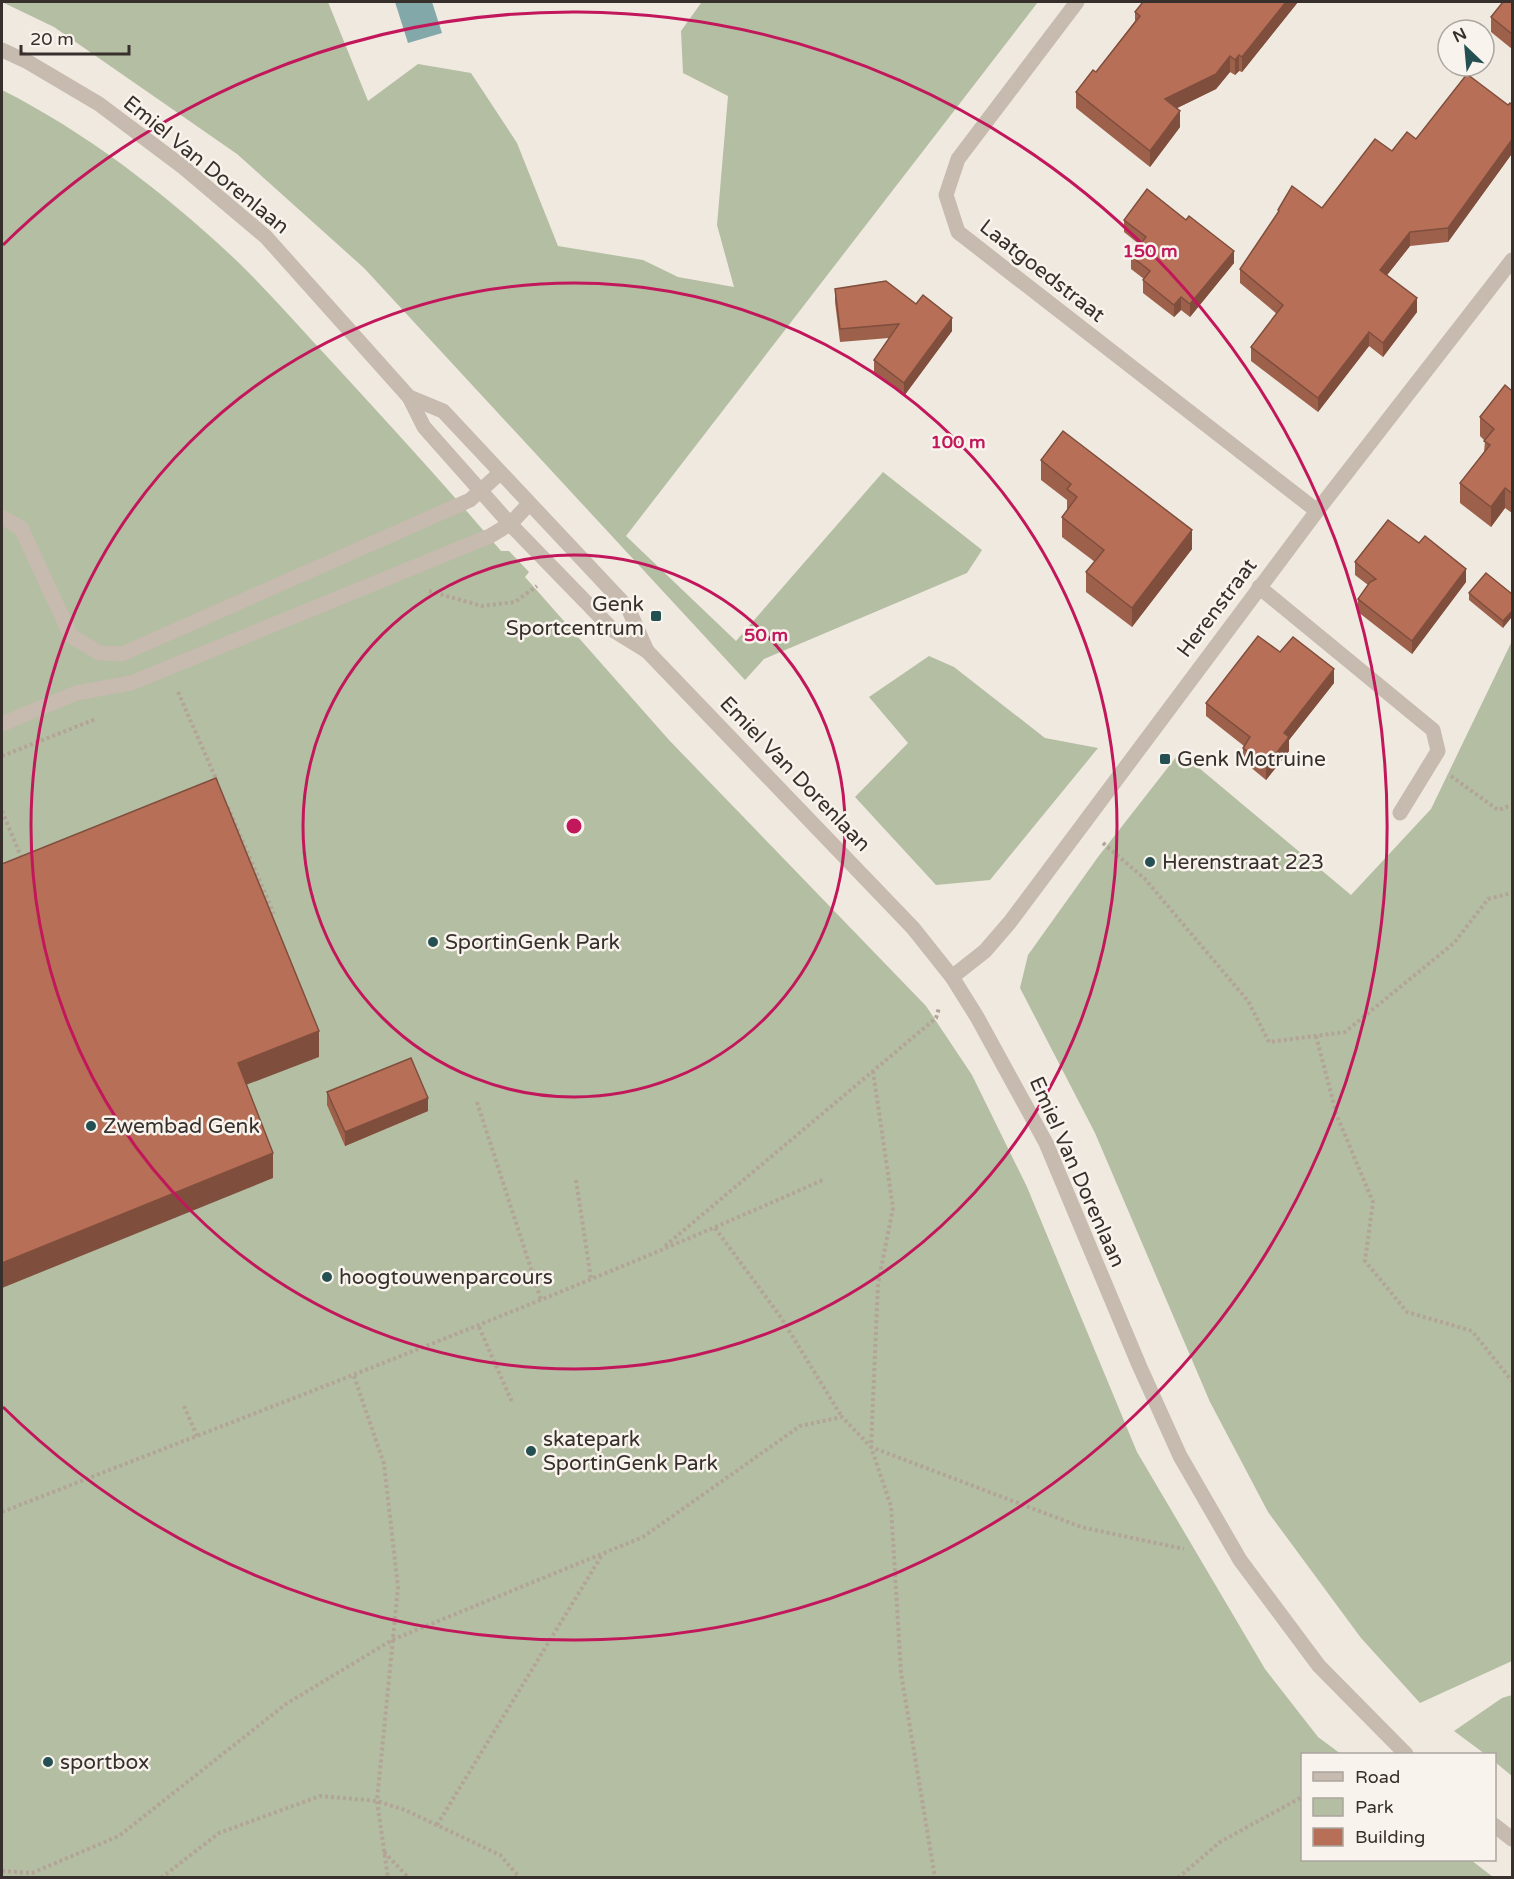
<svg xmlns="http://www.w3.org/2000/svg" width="1514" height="1879" font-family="'Varela Round',sans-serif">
	<rect width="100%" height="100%" fill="#f0e9e0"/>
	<g fill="#b4bea2">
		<path d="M2 2H328L368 101 418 64 471 73 517 143 558 246 643 260 678 277 734 287 717 225 728 96 683 73 681 31 701 3 716 2H1038L626 536 736 641 883 472 982 550 967 573 764 659 745 680 364 268 237 154 54 27Z"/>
		<path d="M2 90C86 132 170 197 239 263 271 294 301 329 332 362 389 424 446 486 501 551H509L529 572 525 577 669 740 926 1006 972 1075 1027 1187 1137 1452 1265 1669 1318 1737 1341 1754H1302V1860H1471L1493 1877H2Z"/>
		<path d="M1512 641V1661L1420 1703 1361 1638 1268 1512 1210 1402 1095 1133 1020 988 1028 955 1098 857 1180 752 1351 895 1431 809Z"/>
		<path d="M929 656 954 667 1045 738 1098 748 990 880 936 885 855 797 908 743 869 697Z"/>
		<path d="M1512 1695V1776L1495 1762 1494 1754H1485L1454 1731 1502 1698Z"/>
	</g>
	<path fill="#83a8aa" d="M395 2H432L442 33 408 43Z"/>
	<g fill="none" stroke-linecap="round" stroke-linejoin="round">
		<g stroke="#b3a498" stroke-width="4" stroke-dasharray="3 3" stroke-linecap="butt">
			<path d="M429 591 482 606 515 602 537 586"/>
			<path d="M178 692 217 781"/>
			<path d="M2 756 96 719"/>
			<path d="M1451 776 1498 810 1512 805"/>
			<path d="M228 807 274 914"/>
			<path d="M2 811 22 859"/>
			<path d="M1103 843 1145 879 1248 1001 1269 1042 1345 1032 1454 943 1488 899 1512 893"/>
			<path d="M1316 1036 1337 1116 1373 1202 1365 1261 1407 1312 1472 1331 1512 1381"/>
			<path d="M873 1071 893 1208 878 1284 871 1447 1081 1527 1184 1549"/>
			<path d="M477 1102 541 1300"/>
			<path d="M576 1180 591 1279"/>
			<path d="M715 1228 780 1316 842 1417"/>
			<path d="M665 1246 936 1018 939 1008"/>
			<path d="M479 1327 512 1402"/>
			<path d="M354 1376 384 1464 398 1587 377 1801 388 1878"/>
			<path d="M184 1406 197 1436"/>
			<path d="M2 1512C277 1404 554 1300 825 1179"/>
			<path d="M437 1825 602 1555"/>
			<path d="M384 1852 409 1878"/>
			<path d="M2 1871 32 1873 119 1836 286 1704 392 1640 643 1537 800 1426 842 1417 871 1447 891 1506 901 1673 935 1878"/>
			<path d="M161 1878 219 1833 320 1796 377 1801 405 1810 500 1855 520 1878"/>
			<path d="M1178 1878 1220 1842 1302 1797"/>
		</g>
		<g stroke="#c7baae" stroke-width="15">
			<path d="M1077 2 958 159 946 195 958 232 1317 511"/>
			<path d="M2 50 28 62 99 104 183 167 266 237 409 397 424 427 510 524 613 630 647 651 913 928 952 977 977 1017 1046 1143 1139 1365 1180 1456 1240 1560 1319 1666 1406 1754"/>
			<path d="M409 397 443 411 628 608 647 651"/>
			<path d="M2 517 21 528 71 636 99 653 122 654 470 500 500 473"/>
			<path d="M1259 587 1433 730 1438 751 1400 813"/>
			<path d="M2 724 76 693 131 683 490 536 510 524 529 504"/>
			<path d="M952 977 985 951 1010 922 1317 511 1512 260"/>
			<path d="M1494 1825 1512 1839"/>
		</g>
	</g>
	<g fill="#9d604b">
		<path d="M1298 2 1242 72 1239 71 1235 75 1230 72 1216 89 1177 108 1180 127 1150 167 1076 108V92L1096 72 1135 21V12Z"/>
		<path d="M1512 2V49L1491 32V17Z"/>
		<path d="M1508 105H1512V156L1511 155 1448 242 1410 246 1387 275 1417 312 1383 357 1369 346 1318 412 1251 361V347L1277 314 1240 283V269L1278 213V210L1322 208 1392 151 1416 139Z"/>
		<path d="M1124 220 1234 263 1190 317 1181 310 1174 317 1143 293V280L1144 279 1131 269V256L1140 245 1124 232Z"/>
		<path d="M835 289 952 331 904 396 874 373V360L889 338 840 342 835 302Z"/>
		<path d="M1512 391V513L1505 508 1491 527 1460 503V483L1484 452 1485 441 1480 436V417Z"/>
		<path d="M1041 460 1192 549 1132 627 1086 592V572L1095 562 1062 537V517L1068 509H1067V500L1041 480Z"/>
		<path d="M1355 562 1466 582 1412 654 1358 612V599L1368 585 1355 575Z"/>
		<path d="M1469 593 1512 594 1503 628 1469 600Z"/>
		<path d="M1280 652 1334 683 1289 740V751L1266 780 1243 761V748L1244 746 1206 716V703Z"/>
		<path d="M327 1092 428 1111 345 1146 327 1105Z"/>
	</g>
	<g fill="#804e3d">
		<path d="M1286 2H1298L1242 72V57Z"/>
		<path d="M1239 55V71L1235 75V60Z"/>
		<path d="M1230 56V72L1216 89 1165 114V99Z"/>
		<path d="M1180 111V127L1150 167V151Z"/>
		<path d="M1511 141V155L1448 242V228Z"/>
		<path d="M1410 232V246L1380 284V270Z"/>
		<path d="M1234 251V263L1190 317V304Z"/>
		<path d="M1181 297V310L1174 317V305Z"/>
		<path d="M1417 298V312L1383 357V343Z"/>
		<path d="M952 318V331L904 396V383Z"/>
		<path d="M1369 332V346L1318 412V398Z"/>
		<path d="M1505 488V508L1491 527V507Z"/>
		<path d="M1192 530V549L1132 627V608Z"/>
		<path d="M1466 569V582L1412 654V641Z"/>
		<path d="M1512 611V617L1503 628V621Z"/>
		<path d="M1334 669V683L1289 740V751L1266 780V766L1284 733Z"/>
		<path d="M319 1031V1057L238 1088V1063Z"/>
		<path d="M428 1098V1111L345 1146V1132Z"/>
		<path d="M273 1153V1178L2 1288V1263Z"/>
	</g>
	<g fill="#b77057" stroke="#804e3d" stroke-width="1.5">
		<path d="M1143 2H1286L1242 57 1239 55 1235 60 1230 56 1216 74 1165 99 1180 111 1150 151 1076 92 1093 70 1096 72 1140 16 1135 12Z"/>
		<path d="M1503 2H1512V34L1491 17Z"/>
		<path d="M1467 74 1508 105 1510 103 1512 105V142L1511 141 1448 228 1410 232 1380 270 1417 298 1383 343 1369 332 1318 398 1251 347 1283 305 1240 269 1279 211 1278 210 1292 186 1322 208 1375 139 1392 151 1407 132 1416 139Z"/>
		<path d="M1147 189 1186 220 1189 216 1234 251 1190 304 1181 297 1174 305 1143 280 1150 271 1131 256 1146 237 1124 220Z"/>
		<path d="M886 281 916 304 923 295 952 318 904 383 874 360 899 324 840 329 835 289Z"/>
		<path d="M1505 385 1512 391V493L1505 488 1491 507 1460 483 1490 445 1484 441 1494 429 1480 417Z"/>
		<path d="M1063 431 1192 530 1132 608 1086 572 1104 550 1062 517 1077 497 1067 489 1071 484 1041 460Z"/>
		<path d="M1388 520 1419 543 1425 536 1466 569 1412 641 1358 599 1370 582 1376 579 1355 562Z"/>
		<path d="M1486 573 1512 594V611L1503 621 1469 593Z"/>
		<path d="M1258 636 1280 652 1293 637 1334 669 1284 733 1289 737 1266 766 1243 748 1250 737 1206 703Z"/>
		<path d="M216 778 319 1031 238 1063 273 1153 2 1263V864Z"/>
		<path d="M411 1058 428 1098 345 1132 327 1092Z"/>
	</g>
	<g fill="none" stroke="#c2185b" stroke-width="3">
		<circle cx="574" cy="826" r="271"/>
		<circle cx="574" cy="826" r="543"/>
		<path d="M3 245A814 814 0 1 1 3 1407"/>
	</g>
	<g fill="#255053" stroke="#f8f3ec" stroke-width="2">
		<rect x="650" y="610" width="12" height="12" rx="3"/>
		<rect x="1159" y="753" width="12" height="12" rx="3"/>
		<circle cx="1150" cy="862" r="6"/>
		<circle cx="433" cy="942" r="6"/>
		<circle cx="91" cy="1126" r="6"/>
		<circle cx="327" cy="1277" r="6"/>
		<circle cx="531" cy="1451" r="6"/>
		<circle cx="48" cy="1762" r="6"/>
	</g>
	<g text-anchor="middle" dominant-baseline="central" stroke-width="5" stroke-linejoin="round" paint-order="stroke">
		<g font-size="21" fill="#372f2b" stroke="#f8f3ec">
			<text transform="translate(206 165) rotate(39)">Emiel Van Dorenlaan</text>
			<text transform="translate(1042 271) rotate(38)">Laatgoedstraat</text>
			<text transform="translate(1217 608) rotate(-53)">Herenstraat</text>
			<text transform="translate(795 774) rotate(46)">Emiel Van Dorenlaan</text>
			<text transform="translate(1077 1172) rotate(66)">Emiel Van Dorenlaan</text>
		</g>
		<g font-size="21" fill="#372f2b" stroke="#f8f3ec" text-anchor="start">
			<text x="644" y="604" text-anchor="end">Genk<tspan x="644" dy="24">Sportcentrum</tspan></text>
			<text x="1177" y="759">Genk Motruine</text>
			<text x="1162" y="862">Herenstraat 223</text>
			<text x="445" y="942">SportinGenk Park</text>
			<text x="103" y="1126">Zwembad Genk</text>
			<text x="339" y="1277">hoogtouwenparcours</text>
			<text x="543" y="1439">skatepark<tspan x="543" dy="24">SportinGenk Park</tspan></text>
			<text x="60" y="1762">sportbox</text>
		</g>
	</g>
	<circle cx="574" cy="826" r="9" fill="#c2185b" stroke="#f8f3ec" stroke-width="3"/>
	<g font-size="18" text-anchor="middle" font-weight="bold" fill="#c2185b" stroke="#f8f3ec" stroke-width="5" stroke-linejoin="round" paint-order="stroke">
		<text x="1150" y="257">150 m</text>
		<text x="958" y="448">100 m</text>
		<text x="766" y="641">50 m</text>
	</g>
	<rect width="1514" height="1879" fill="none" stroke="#372f2b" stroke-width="6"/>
	<rect x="1301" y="1753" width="195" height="108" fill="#f8f3ec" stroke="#aba59f" stroke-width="1.5"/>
	<rect x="1313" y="1772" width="30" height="9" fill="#c7baae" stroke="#aba59f" stroke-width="1.5"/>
	<text x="1355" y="1783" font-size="18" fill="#372f2b">Road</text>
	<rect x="1313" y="1798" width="30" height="18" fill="#b4bea2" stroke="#aba59f" stroke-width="1.5"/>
	<text x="1355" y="1813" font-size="18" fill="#372f2b">Park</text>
	<rect x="1313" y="1828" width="30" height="18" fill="#b77057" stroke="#aba59f" stroke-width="1.5"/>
	<text x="1355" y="1843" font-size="18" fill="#372f2b">Building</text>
	<g transform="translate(1466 48) rotate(334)"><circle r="28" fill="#f8f3ec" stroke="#aba59f" stroke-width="1.5"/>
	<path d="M0-4.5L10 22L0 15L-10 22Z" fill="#255053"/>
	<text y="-9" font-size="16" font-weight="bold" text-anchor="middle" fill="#372f2b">N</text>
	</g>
	<path d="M21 45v9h108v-9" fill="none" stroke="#372f2b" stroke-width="3"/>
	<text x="30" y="45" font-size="18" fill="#372f2b" stroke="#f8f3ec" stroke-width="4.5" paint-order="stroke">20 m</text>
</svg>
